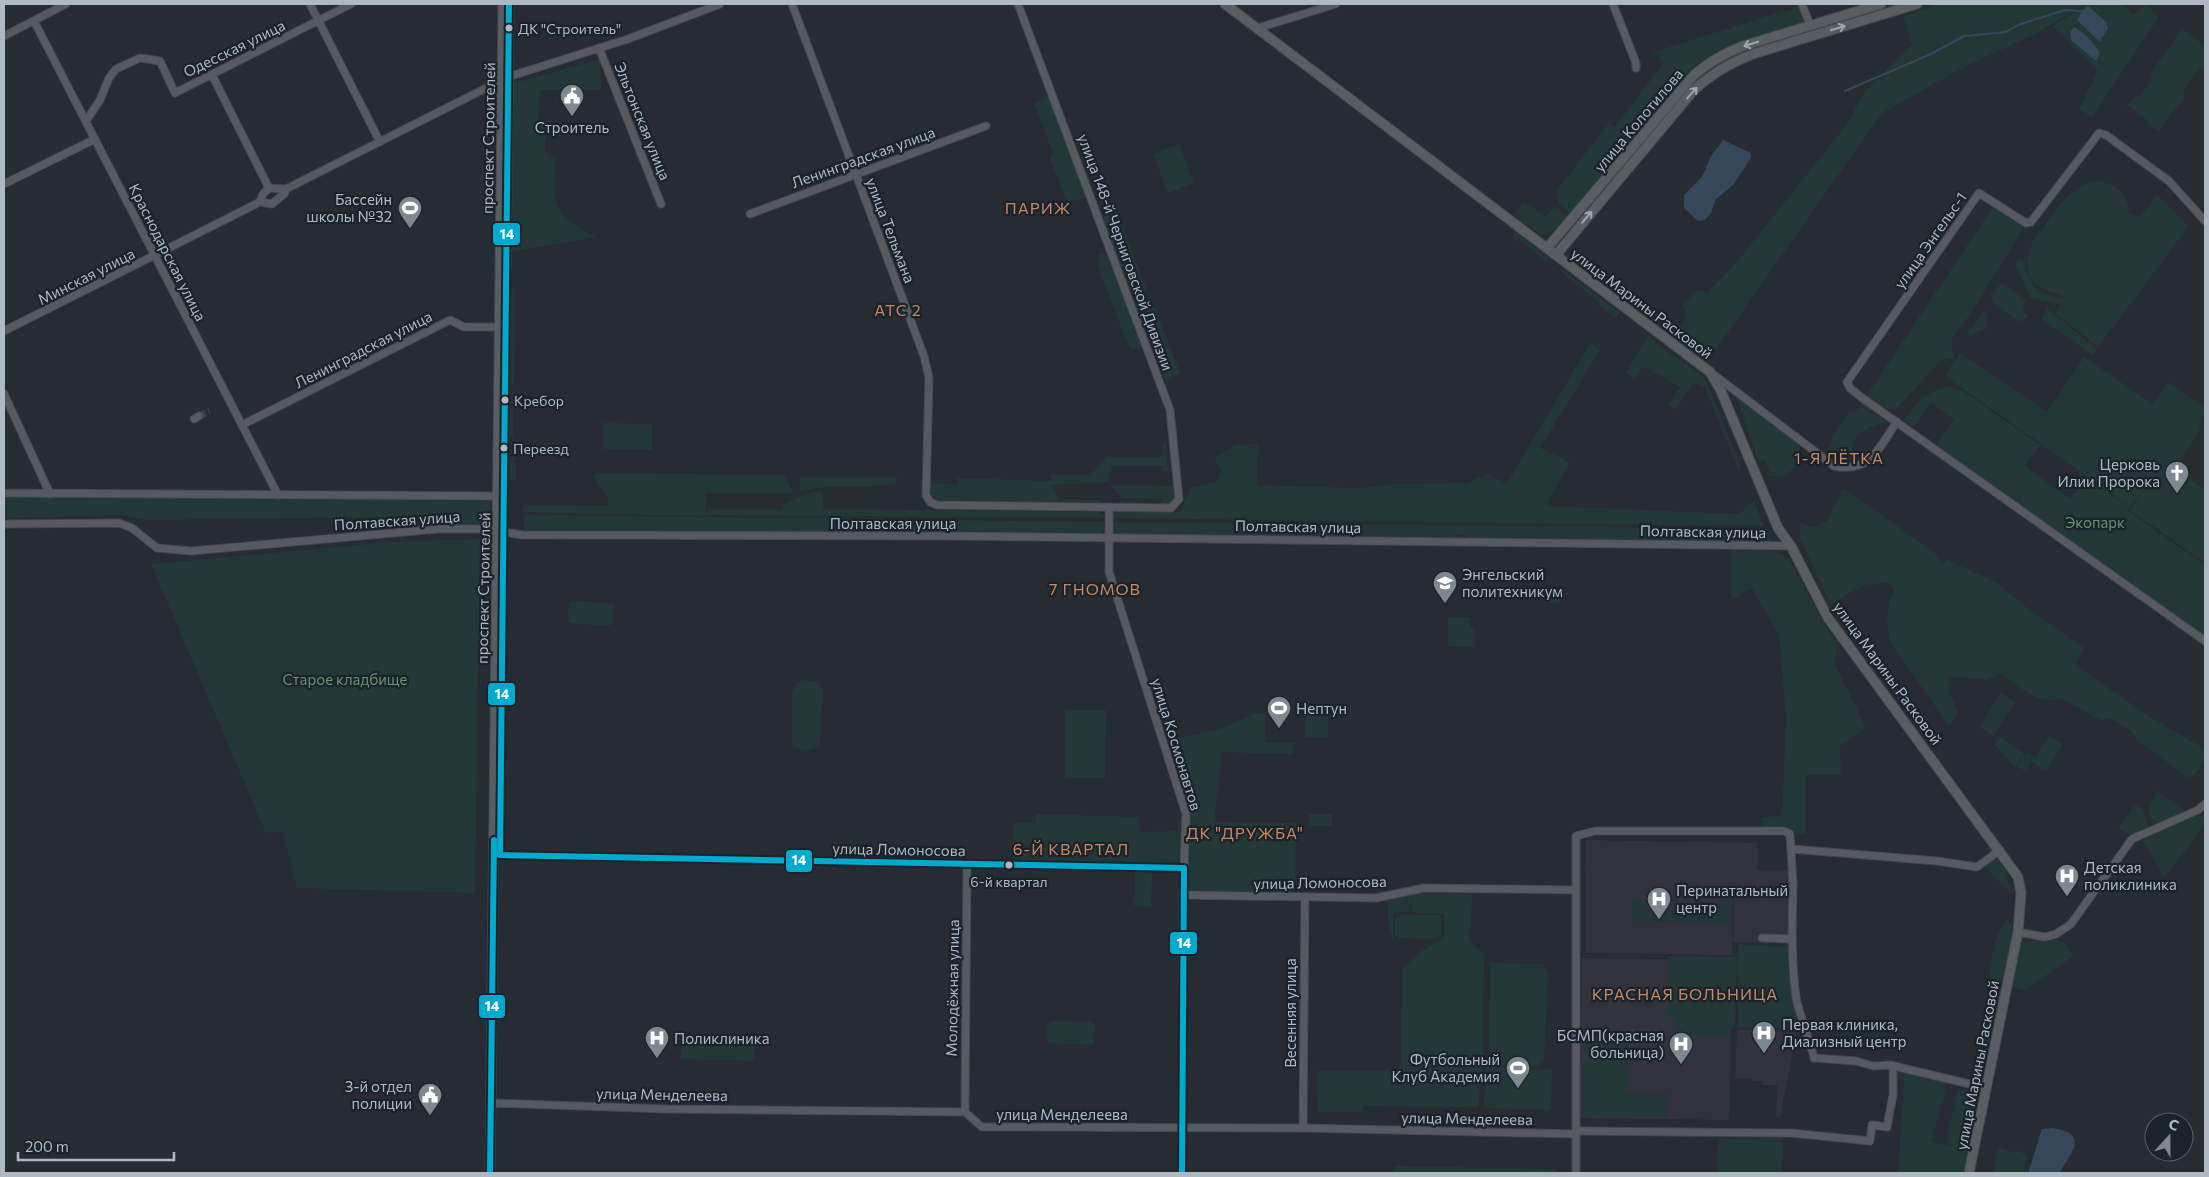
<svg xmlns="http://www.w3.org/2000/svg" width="2209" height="1177" font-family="Commissioner,sans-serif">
	<rect width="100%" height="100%" fill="#262c32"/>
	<g fill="#32323d">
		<path d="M1586 840 1757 843V870H1791L1790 943 1733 942 1734 886H1729L1733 887 1732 955 1585 953Z"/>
		<path d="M1582 958 1732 960 1729 1120 1580 1118Z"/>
		<path d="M1737 1030H1797L1780 1117H1776L1777 1085H1762V1081H1752V1078H1735Z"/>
	</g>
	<g fill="#243737">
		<path d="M1895 4H1909L1778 44 1776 40Z"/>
		<path d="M1940 4H2084L2038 33 1970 64 1882 113 1711 356 1677 330 1687 318 1683 304 1697 290 1708 292 1741 257 1844 128 1867 89 1912 45 1904 16Z"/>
		<path d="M2088 4H2121L2133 15 2146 4 2159 17 2092 117 2079 109 2098 71 2053 26Z"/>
		<path d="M1801 6 1807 21 1720 50 1694 66 1571 214 1558 204 1557 190 1609 123 1615 127 1664 62 1653 52Z"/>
		<path d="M2182 29 2205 46V69H2199L2183 90 2185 97 2158 131 2148 125 2147 120 2132 108 2126 107 2134 97H2139L2153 79 2150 74Z"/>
		<path d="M1769 42 1770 47 1718 69 1569 235 1561 241 1702 74 1732 55Z"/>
		<path d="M600 59 601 90H540L538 121 546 123 545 155 556 156C554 204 550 213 596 237L510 252 511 84Z"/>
		<path d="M1049 97 1086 197 1068 203 1049 157 1053 153 1034 103Z"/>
		<path d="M1179 144 1194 183 1168 193 1153 154Z"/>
		<path d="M2097 181C2117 184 2127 192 2129 213L2140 217 2157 195 2189 226 2098 347 2055 313 2061 305 2031 298 2016 266 2018 259 2024 261C2029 284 2038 296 2062 298L2061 294C2029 290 2020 270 2033 241 2050 220 2068 184 2097 181Z"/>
		<path d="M1524 201 1545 217 1555 206 1568 217 1556 229 1542 236 1513 215Z"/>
		<path d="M1993 207 2025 225 1973 310 1952 339V351L1955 359H1942L1896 409 1867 410 1887 422C1873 427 1854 430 1852 447 1851 454 1853 457 1850 464L1836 463 1825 454 1831 445 1832 436 1850 412H1853V416Z"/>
		<path d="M1116 211 1147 290 1132 295 1102 217Z"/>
		<path d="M1513 230 1547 256 1549 263 1518 239 1515 242Z"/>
		<path d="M1099 252 1107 255 1142 346 1133 350 1126 340 1097 264Z"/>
		<path d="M1563 270 1620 313 1616 318 1598 305 1599 302 1562 272Z"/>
		<path d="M2001 283 2026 300 2022 310 2029 316 2019 322 1993 303 1991 296Z"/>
		<path d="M509 289H515L514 385H508Z"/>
		<path d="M1150 297 1180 373 1166 382 1135 302Z"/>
		<path d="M2044 306 2097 349 2092 355 2040 318 2047 311Z"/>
		<path d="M1985 308 1988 328 1966 336Z"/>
		<path d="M1647 337 1705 378 1741 468 1738 469 1705 387 1694 383 1675 410 1669 405 1680 387 1647 368 1641 369 1634 379 1626 373Z"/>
		<path d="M1590 343 1600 350 1540 448 1570 462 1546 506 1739 514 1754 501 1764 526 1113 518 1115 513 1118 511 1180 512 1191 488 1216 482 1221 469 1214 458 1236 445 1258 444 1257 485 1359 488 1398 484 1467 483 1488 474 1507 484Z"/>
		<path d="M1960 353 2047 412 2084 357 2153 404 2168 382 2205 408 2198 434 2174 467 2205 490V563L2130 510 2150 482 2130 507 1948 378 1946 373Z"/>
		<path d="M1951 387 1963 391 2040 445 2025 466 2070 499 2086 477 2129 507 2128 511 2205 565V638L2002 493 1936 444 1954 419 1931 403 1914 427 1904 420C1917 403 1928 388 1951 387Z"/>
		<path d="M1739 396 1799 445C1807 464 1786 479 1768 476L1767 473 1770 471 1765 460 1759 462 1736 397Z"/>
		<path d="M508 406H513V436L507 440Z"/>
		<path d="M603 423 652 424V450L603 449Z"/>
		<path d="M1163 442H1166L1168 471H1164L1163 466H1112L1108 482 1052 485 1059 499 1101 500 1100 504 938 501 931 496V483L957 484V478L1051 481V474L1090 475 1107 457H1162Z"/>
		<path d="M512 457 516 458 513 461 516 466V480H507V459Z"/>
		<path d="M594 473 785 475 794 494 706 493V516L522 512 523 505 608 506V498L594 479Z"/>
		<path d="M800 477H897V482C866 492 832 483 800 491Z"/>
		<path d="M1110 485 1175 486V499L1171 504 1162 505V499L1123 498Z"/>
		<path d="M1843 488 1934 552 1942 565 1948 560 1997 583 2026 607 2084 648 2075 665 2152 718 2205 749C2205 759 2199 774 2189 778L2137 740 2130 730 2111 719 2101 720 2061 698C2037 706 2019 686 2001 674L1986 680 1947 676 1951 697 1959 713 1949 726 1890 642 1887 622 1889 601 1895 589 1889 583 1864 585 1831 604 1798 534 1801 533 1799 523 1814 527 1827 521Z"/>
		<path d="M817 491H822L823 509 1099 512 1104 514V518L707 515V509H782L783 504Z"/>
		<path d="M4 496 490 500 491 516H485L483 526 427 525V518L389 517 146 520 122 515 4 518Z"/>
		<path d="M524 515 1104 522V529L1099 535 524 532Z"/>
		<path d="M1113 522 1766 529 1771 542 1468 539V535H1457L1456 539 1117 534 1113 532Z"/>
		<path d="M480 539 475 893 297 888 283 831 266 833 151 564 391 542Z"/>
		<path d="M1730 549C1750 549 1775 546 1790 561L1837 647 1835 664 1866 728 1840 746 1841 775H1806V834H1796L1785 827H1762V817L1782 816 1786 718 1779 636 1752 588 1731 600Z"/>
		<path d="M1548 587H1555L1564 595V598L1557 603H1544L1545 593Z"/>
		<path d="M571 601 611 603 614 606 613 622 609 626 569 623 567 606Z"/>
		<path d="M1448 617H1470V628H1475L1474 647 1448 646Z"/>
		<path d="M803 680 816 681 823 690 820 744 813 750 804 752 795 747 792 740V692L796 684Z"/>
		<path d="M2001 693 2015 702 1993 736 1979 727Z"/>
		<rect x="1305" y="708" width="23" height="29"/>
		<path d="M1065 710H1106L1105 778H1065Z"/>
		<path d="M1265 712V742L1294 743 1293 754 1222 752 1214 822 1296 823 1295 895 1188 893 1189 822 1173 739 1220 729 1254 714Z"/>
		<path d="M2000 736 2015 748 2024 752 2015 767 1994 744Z"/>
		<path d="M2049 736 2063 745 2046 771 2032 762 2025 771 2017 766 2026 752 2035 757Z"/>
		<path d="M2156 790 2186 812 2152 825 2149 811Z"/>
		<path d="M2135 805 2143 809 2148 827 2131 836 2118 828Z"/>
		<path d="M1036 814 1139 817 1140 832 1178 831 1177 824 1181 819 1182 856 1176 863 1168 865 1013 863V823H1036Z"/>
		<rect x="1309" y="814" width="23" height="12"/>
		<path d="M2199 815 2205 819V825L2164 878 2142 839Z"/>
		<path d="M1994 856 2004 868 2012 894 1983 865Z"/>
		<path d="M1135 871 1152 872 1151 907 1134 906Z"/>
		<path d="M1472 893 1470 941 1484 954 1483 1059H1481L1483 1060 1478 1107 1363 1106 1362 1112H1318L1317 1071H1376L1401 1067 1402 969 1421 951 1445 937 1444 914 1412 912V894Z"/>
		<path d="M1412 894 1410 911 1393 913V940L1388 922V901Z"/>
		<path d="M1632 898 1646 899V909L1719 911 1720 901H1730V923L1631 921Z"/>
		<path d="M1400 915H1438L1441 918 1442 935 1435 939 1399 938 1395 934V918Z"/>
		<path d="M2008 919 2011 927V941L1995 1039 1965 1173H1898L1904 1081 1895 1072V1069L1948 1080 1931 1142 1950 1146 1947 1136 1958 1090H1971C1976 1071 1983 1052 1986 1034 1991 1004 1985 938 2008 919Z"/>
		<path d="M2053 939 2065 942 2074 956 2023 991 2011 986 2020 942Z"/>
		<path d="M1738 944 1789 947 1798 1028 1738 1027Z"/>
		<path d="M1668 956 1737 957 1735 1028H1730V1036L1675 1035V1016H1667Z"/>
		<path d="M1490 963 1543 964 1548 973 1544 1061 1537 1067 1492 1065 1489 1058Z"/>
		<path d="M1051 1021 1093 1022 1095 1025 1094 1043 1090 1045 1050 1043C1045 1038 1045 1026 1051 1021Z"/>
		<path d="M682 1035 754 1037V1061L681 1059Z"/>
		<path d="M1585 1040H1627L1626 1093 1669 1094 1668 1117 1585 1115Z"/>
		<path d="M1485 1067 1552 1069 1551 1110 1484 1108Z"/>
		<path d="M1783 1138 1782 1173H1717L1718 1139Z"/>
		<path d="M1998 1147 2014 1153 2016 1150 2028 1156 2023 1173H1993Z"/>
		<path d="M1395 1166 1555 1169V1173H1395Z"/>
	</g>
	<g fill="#354758">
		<path d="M2088 6 2106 22 2108 28 2100 42 2077 20 2082 11Z"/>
		<path d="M2074 27C2085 33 2093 42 2100 53L2096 61 2071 40 2070 32Z"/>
		<path d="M1723 140 1751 153V158L1733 185 1715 200 1711 214 1704 220 1698 221 1684 208V195L1702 177 1711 156Z"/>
		<path d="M2052 1128C2089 1133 2073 1151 2059 1173H2028L2042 1129Z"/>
	</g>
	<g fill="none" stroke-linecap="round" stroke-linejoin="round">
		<path stroke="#354758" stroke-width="2" d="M1845 91 1931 54 1964 36 2006 32 2018 25 2065 10 2082 11"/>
		<path stroke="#3b4148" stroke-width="7" stroke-dasharray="7 3.5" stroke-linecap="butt" d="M199 416 210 411"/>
		<defs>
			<g id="minor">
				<path d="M310 4 380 142"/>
				<path d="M792 4 924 356 929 378 926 495 930 502 937 505 1171 508 1179 499 1170 410 1018 4"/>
				<path d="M1613 4 1636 63V68"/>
				<path d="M1802 4 1810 25"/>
				<path d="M34 21 278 495"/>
				<path d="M1258 28 1336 4"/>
				<path d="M4 36 66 4"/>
				<path d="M599 48 661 204"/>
				<path d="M212 75 269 188"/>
				<path d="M86 121 100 100 109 78 116 69 140 58 160 61 175 93 351 4"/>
				<path d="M4 184 95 139"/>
				<path d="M260 202 263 194 269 188 286 189"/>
				<path d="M750 214 986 126"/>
				<path d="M2205 221 2169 181 2106 135 2099 133 2031 222 2026 223 1979 193 1847 382 1850 388 1861 397 2205 641"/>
				<path d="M4 331 260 202 272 204 285 193 286 189 508 77 628 39 720 4"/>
				<path d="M1713 374 1834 466C1872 473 1878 448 1897 422"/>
				<path d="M4 394 50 494"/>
				<path d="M194 419 199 416"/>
				<path d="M242 425 450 320 464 327H500"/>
				<path d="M4 493 498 496"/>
				<path d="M1109 508V572L1186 814 1183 895 1182 1173"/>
				<path d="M4 524 119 523 132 528 157 548 191 551 438 529H486L522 535 950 536 1791 546"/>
				<path d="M1792 849 1937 861 1977 867 2000 850"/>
				<path d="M494 855 1184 868"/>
				<path d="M1183 895 1376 898 1424 888 1576 890"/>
				<path d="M2018 932 2045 937 2056 934 2071 924 2132 839 2198 810 2205 804"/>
				<path d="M1792 939C1793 958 1793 988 1798 1006 1803 1024 1810 1041 1814 1058L1856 1061 1873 1066 1890 1065 1986 1088"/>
				<path d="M491 1103 667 1109 965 1112 982 1127 1303 1128 1577 1134"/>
				<path d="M965 1112 967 864"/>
				<path d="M1303 1128 1305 897"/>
				<path d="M1577 1131 1791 1133 1870 1141 1872 1125 1887 1127 1893 1095V1066"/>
				<path d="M1576 1173V836L1595 831H1784L1790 834 1793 883 1792 939 1762 938"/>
			</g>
			<g id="major">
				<path d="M1225 4 1710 372 1721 391 1778 528 1791 546 1828 618 2018 877 2021 893 2018 932 1969 1173"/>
				<path d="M1547 248 1694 75C1709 62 1725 53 1743 46L1881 4"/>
				<path d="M1556 255 1693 91C1712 73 1731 62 1756 53L1917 4"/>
				<path d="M506 268 509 4"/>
				<path d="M490 1173 503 4"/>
			</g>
		</defs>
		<use href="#minor" stroke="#44484c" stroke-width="9"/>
		<use href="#major" stroke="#43494e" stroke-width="11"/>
		<use href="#minor" stroke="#565a60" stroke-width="7"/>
		<use href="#major" stroke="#585d62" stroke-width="9"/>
		<defs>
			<g id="bus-1">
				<path d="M509 4 500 855 1184 868 1182 1173"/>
				<path d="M490 1173 494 840"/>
			</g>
		</defs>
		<use href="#bus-1" stroke="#1a232b" stroke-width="10"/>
		<use href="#bus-1" stroke="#00a9ce" stroke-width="6"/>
	</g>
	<defs><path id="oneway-shaft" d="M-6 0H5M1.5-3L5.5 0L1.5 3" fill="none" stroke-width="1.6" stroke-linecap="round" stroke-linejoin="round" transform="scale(1.25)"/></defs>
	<g stroke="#9ea7b0">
		<use href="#oneway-shaft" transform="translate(1838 28) rotate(-17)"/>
		<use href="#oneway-shaft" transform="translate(1751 44) rotate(163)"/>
		<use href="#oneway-shaft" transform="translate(1692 93) rotate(-48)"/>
		<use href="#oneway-shaft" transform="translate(1587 217) rotate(-50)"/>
	</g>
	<defs>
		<symbol id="civic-pin" viewBox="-11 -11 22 30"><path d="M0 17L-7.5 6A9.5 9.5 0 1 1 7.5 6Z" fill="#7f8890" stroke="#1a232b"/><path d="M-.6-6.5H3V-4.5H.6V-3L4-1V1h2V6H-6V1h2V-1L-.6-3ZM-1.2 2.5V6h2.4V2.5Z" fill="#fff"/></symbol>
		<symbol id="stadium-pin" viewBox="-11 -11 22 30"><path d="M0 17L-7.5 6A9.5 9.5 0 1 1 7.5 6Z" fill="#7f8890" stroke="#1a232b"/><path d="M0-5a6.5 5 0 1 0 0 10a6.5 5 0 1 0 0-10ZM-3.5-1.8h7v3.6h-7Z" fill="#fff"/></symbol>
		<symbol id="church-pin" viewBox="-11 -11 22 30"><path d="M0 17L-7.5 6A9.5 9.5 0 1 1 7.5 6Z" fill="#7f8890" stroke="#1a232b"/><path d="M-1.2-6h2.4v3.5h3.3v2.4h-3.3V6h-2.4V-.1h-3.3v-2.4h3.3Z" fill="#fff"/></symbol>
		<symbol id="university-pin" viewBox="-11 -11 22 30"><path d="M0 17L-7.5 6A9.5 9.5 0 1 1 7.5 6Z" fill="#7f8890" stroke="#1a232b"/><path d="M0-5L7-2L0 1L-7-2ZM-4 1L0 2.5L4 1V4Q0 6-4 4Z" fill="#fff"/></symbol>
		<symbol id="hospital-pin" viewBox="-11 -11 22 30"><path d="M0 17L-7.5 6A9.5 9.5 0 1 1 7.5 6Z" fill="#7f8890" stroke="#1a232b"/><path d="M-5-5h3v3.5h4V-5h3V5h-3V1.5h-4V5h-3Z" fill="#fff"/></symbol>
	</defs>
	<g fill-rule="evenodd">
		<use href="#civic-pin" x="558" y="82" width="28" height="38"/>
		<use href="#stadium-pin" x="396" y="194" width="28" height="38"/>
		<use href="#church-pin" x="2163" y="459" width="28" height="38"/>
		<use href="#university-pin" x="1431" y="569" width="28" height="38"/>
		<use href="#stadium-pin" x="1265" y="694" width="28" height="38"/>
		<use href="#hospital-pin" x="2053" y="862" width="28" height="38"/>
		<use href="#hospital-pin" x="1645" y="885" width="28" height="38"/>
		<use href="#hospital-pin" x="1750" y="1019" width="28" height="38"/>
		<use href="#hospital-pin" x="643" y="1024" width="28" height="38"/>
		<use href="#hospital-pin" x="1667" y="1030" width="28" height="38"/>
		<use href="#stadium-pin" x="1504" y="1054" width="28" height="38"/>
		<use href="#civic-pin" x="416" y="1081" width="28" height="38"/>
	</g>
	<g fill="#afb9c3" stroke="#1a232b" stroke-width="2">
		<circle cx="509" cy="28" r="4.5"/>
		<circle cx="505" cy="400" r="4.5"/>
		<circle cx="504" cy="448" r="4.5"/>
		<circle cx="1009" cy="865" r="4.5"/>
	</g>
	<g text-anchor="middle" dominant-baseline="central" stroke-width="4.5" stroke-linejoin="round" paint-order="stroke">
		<g font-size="14" fill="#afb9c3" stroke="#1a232b" text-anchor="start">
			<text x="518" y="28">ДК "Строитель"</text>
			<text x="514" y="400">Кребор</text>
			<text x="513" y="448">Переезд</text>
			<text x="1009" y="881" text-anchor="middle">6-й квартал</text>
		</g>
		<g font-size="15" fill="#afb9c3" stroke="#1a232b">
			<text transform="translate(234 48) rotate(-26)">Одесская улица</text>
			<text transform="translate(1638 120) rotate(-50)">улица Колотилова</text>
			<text transform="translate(643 121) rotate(68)">Эльтонская улица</text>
			<text transform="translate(488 138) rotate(-89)">проспект Строителей</text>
			<text transform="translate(863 157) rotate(-20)">Ленинградская улица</text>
			<text transform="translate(891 230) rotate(69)">улица Тельмана</text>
			<text transform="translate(1930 240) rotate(-55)">улица Энгельс-1</text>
			<text transform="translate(168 252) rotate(63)">Краснодарская улица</text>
			<text transform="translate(1126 252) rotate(70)">улица 148-й Черниговской Дивизии</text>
			<text transform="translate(86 276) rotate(-27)">Минская улица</text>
			<text transform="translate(1642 303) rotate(37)">улица Марины Расковой</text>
			<text transform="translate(363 349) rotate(-27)">Ленинградская улица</text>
			<text transform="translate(397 520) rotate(-4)">Полтавская улица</text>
			<text x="893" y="523">Полтавская улица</text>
			<text transform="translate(1298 526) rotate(1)">Полтавская улица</text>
			<text transform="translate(1703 531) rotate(1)">Полтавская улица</text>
			<text transform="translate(483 588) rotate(-89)">проспект Строителей</text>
			<text transform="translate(1888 673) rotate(54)">улица Марины Расковой</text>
			<text transform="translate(1177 744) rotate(73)">улица Космонавтов</text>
			<text transform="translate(899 849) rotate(1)">улица Ломоносова</text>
			<text transform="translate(1320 882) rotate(-1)">улица Ломоносова</text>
			<text transform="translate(952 988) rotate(-89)">Молодёжная улица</text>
			<text transform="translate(1290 1013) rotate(-90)">Весенняя улица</text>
			<text transform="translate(1977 1065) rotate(-79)">улица Марины Расковой</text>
			<text transform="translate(662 1094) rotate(1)">улица Менделеева</text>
			<text x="1062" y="1114">улица Менделеева</text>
			<text transform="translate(1467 1118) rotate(1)">улица Менделеева</text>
		</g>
		<g font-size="15" fill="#afb9c3" stroke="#1a232b" text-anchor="start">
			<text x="572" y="127" text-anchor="middle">Строитель</text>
			<text x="392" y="199" text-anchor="end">Бассейн<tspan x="392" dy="17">школы №32</tspan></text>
			<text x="2160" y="464" text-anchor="end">Церковь<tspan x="2160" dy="17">Илии Пророка</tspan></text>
			<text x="1462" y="574">Энгельский<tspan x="1462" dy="17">политехникум</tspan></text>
			<text x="1296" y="708">Нептун</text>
			<text x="2084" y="867">Детская<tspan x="2084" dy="17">поликлиника</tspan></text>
			<text x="1676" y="890">Перинатальный<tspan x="1676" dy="17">центр</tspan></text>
			<text x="1782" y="1024">Первая клиника,<tspan x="1782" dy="17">Диализный центр</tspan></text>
			<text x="1664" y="1035" text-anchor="end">БСМП(красная<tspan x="1664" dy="17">больница)</tspan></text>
			<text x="674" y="1038">Поликлиника</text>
			<text x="1500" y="1059" text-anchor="end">Футбольный<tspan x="1500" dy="17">Клуб Академия</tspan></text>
			<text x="412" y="1086" text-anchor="end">3-й отдел<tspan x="412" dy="17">полиции</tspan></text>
		</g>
		<g font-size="15" fill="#69926e" stroke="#1a232b">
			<text x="2095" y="522">Экопарк</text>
			<text x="345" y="679">Старое кладбище</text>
		</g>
		<g font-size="16" letter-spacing="1" fill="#cb8662" stroke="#1a232b">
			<text x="1038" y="207">ПАРИЖ</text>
			<text x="898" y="309">АТС 2</text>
			<text x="1839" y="457">1-Я ЛЁТКА</text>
			<text x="1095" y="588">7 ГНОМОВ</text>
			<text x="1245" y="832">ДК "ДРУЖБА"</text>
			<text x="1071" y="848">6-Й КВАРТАЛ</text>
			<text x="1685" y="993">КРАСНАЯ БОЛЬНИЦА</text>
		</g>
	</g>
	<g stroke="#1a232b" stroke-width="2">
		<rect x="492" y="222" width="29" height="24" rx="5" fill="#00a9ce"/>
		<rect x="487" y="682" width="29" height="24" rx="5" fill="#00a9ce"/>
		<rect x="785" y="849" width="28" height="24" rx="5" fill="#00a9ce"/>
		<rect x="1169" y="931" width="29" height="24" rx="5" fill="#00a9ce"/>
		<rect x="478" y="994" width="28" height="25" rx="5" fill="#00a9ce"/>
	</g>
	<g font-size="14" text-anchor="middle" font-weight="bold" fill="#fff">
		<text x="507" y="239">14</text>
		<text x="502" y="699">14</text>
		<text x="799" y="865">14</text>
		<text x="1184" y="948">14</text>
		<text x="492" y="1011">14</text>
	</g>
	<rect width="2209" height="1177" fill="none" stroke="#afb9c3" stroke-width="10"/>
	<g transform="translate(2169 1137) rotate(21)"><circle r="24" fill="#1a232b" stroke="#565f68"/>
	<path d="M0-4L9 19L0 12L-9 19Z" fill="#7f8890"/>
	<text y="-8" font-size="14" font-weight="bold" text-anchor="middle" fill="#afb9c3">С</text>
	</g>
	<path d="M18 1152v8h156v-8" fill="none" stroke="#afb9c3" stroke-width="2.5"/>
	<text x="25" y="1152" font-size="15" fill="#afb9c3" stroke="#1a232b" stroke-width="4" paint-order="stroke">200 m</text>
</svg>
